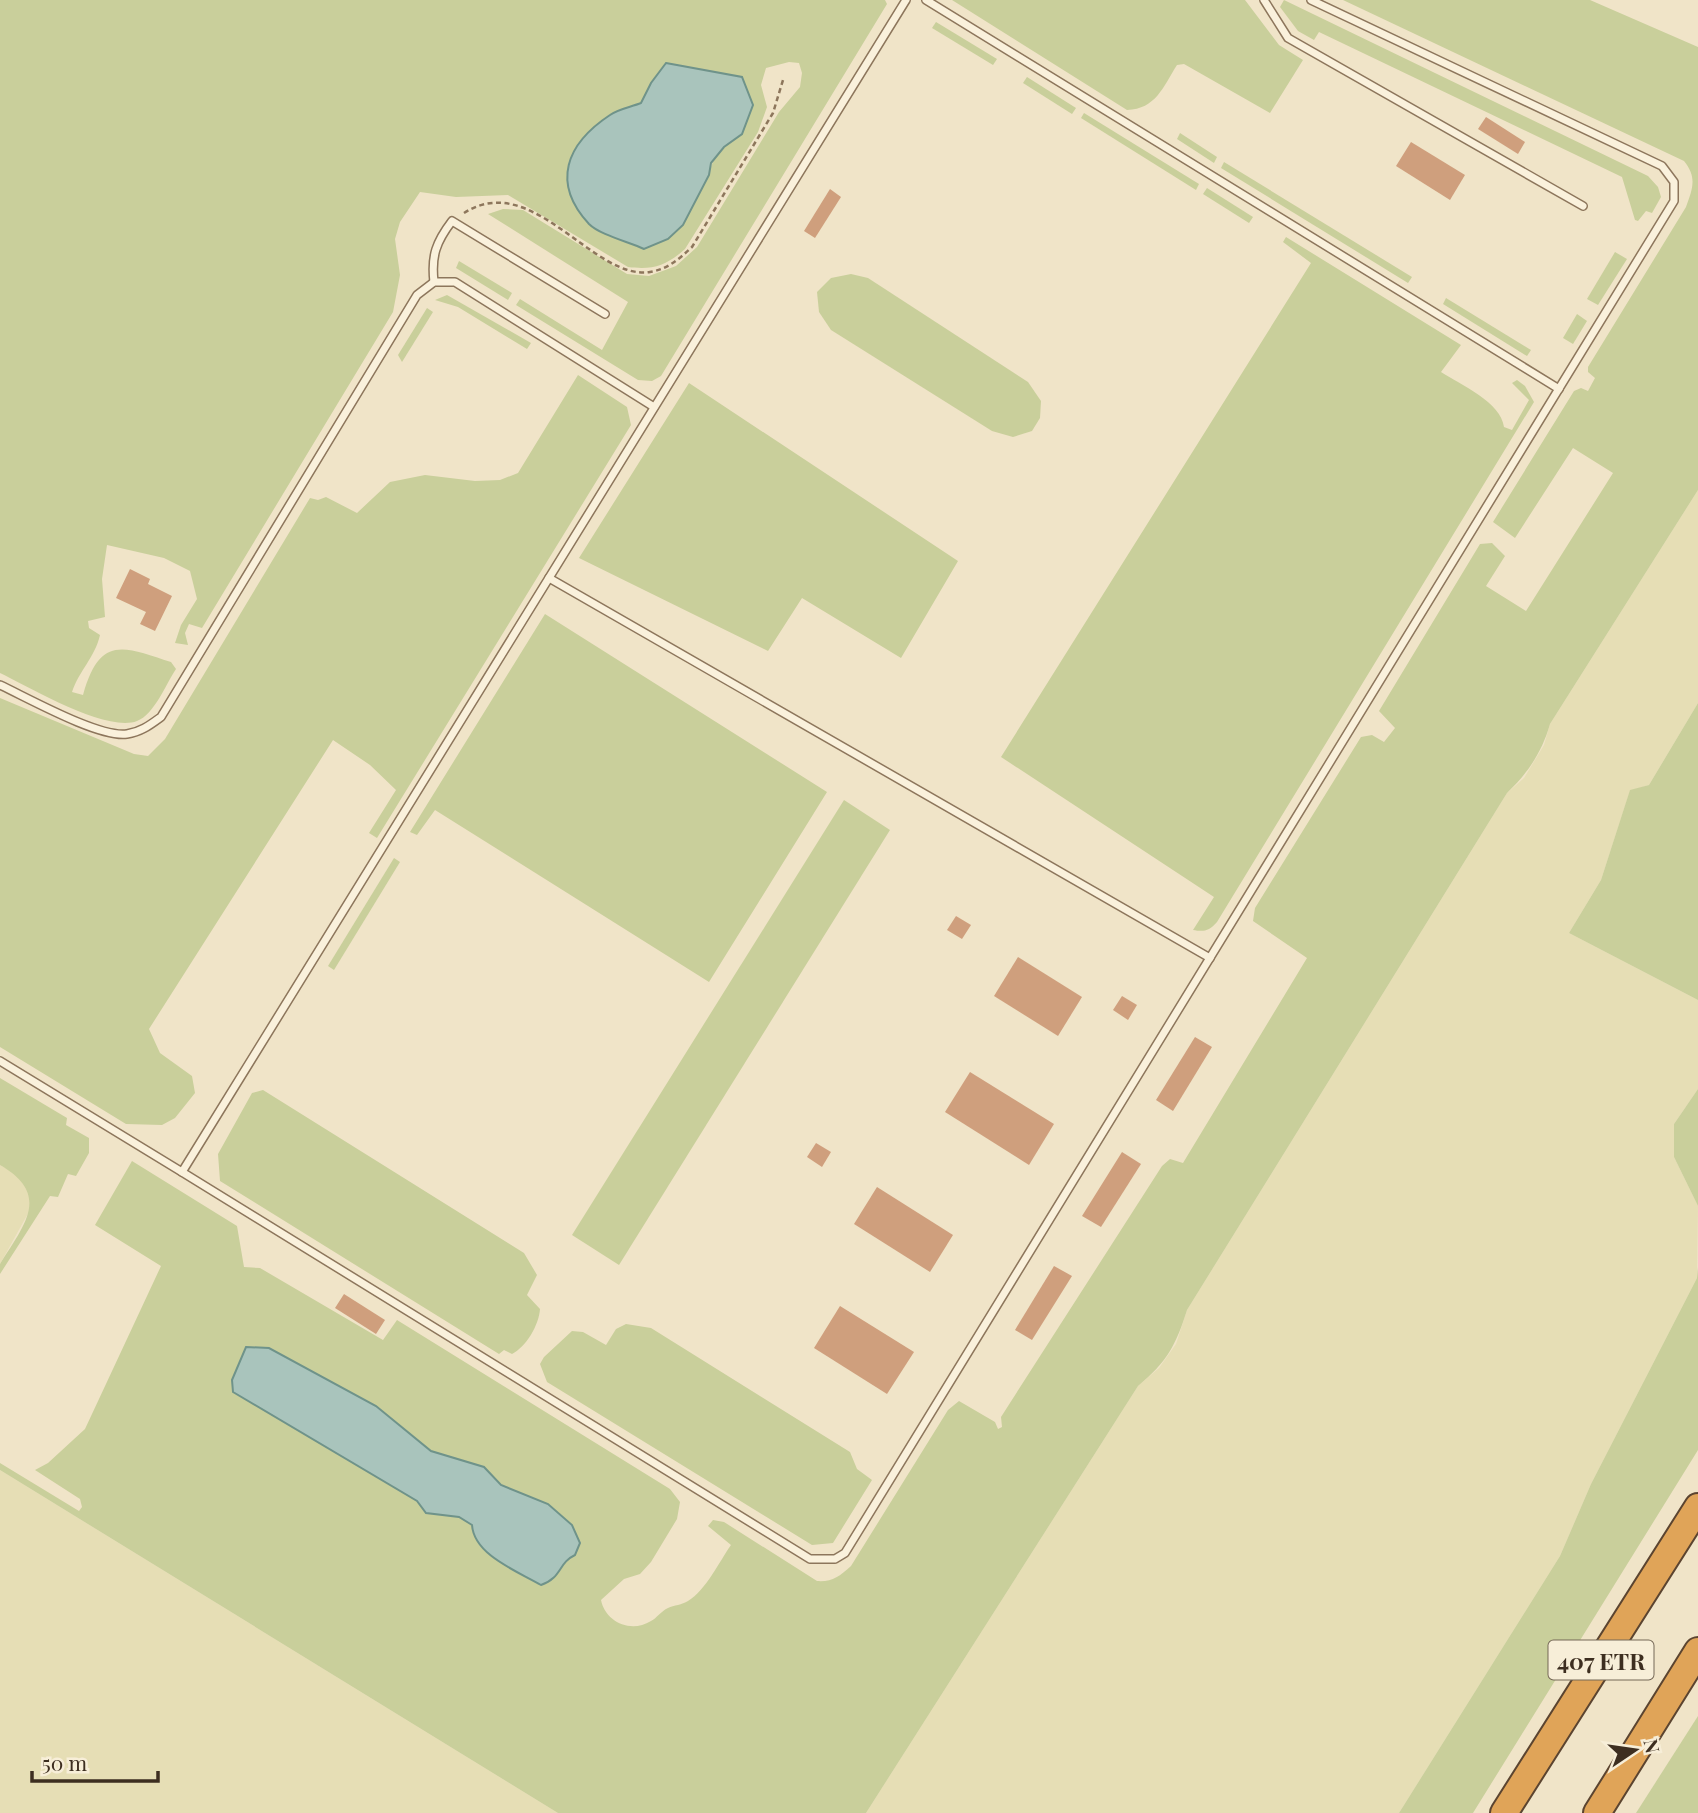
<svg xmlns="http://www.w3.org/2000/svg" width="1698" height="1813" font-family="'Playfair Display',serif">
	<rect width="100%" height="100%" fill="#f0e4c8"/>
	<g fill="#e6deb5">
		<path d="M1698 490V703L1649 785 1630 791 1601 880 1569 933 1698 1000V1089L1674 1124V1157L1698 1206 1697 1278 1591 1484 1560 1556 1399 1813H866L1138 1386 1159 1368 1176 1344 1187 1310 1507 793 1524 778 1544 745 1550 724Z"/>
		<path d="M0 1165 17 1174 30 1194V1210L0 1264Z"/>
		<path d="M0 1470 558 1813H0Z"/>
	</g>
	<g fill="#c9cf9b" fill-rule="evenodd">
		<path d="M0 0H885L887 4 661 376 652 381 638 380 516 305 520 299 602 350 628 302 488 214 503 209 523 210 627 274 649 276 676 266 697 247 779 112 800 87 802 73 799 63 789 62 766 68 761 85 767 107 758 132 685 249C666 266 653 270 628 267L508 195 456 197 420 192 400 222 395 239 400 275 393 312 202 628 189 624 185 633 188 645 175 643 181 625 197 599 190 571 164 558 107 545 102 579 105 617 88 621 89 628 100 635C95 657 79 671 72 692L83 695C100 634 124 647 171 662L176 669C166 684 154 715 137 721 107 733 29 687 0 673ZM641 103 742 134C726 145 712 155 709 175L611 114Z"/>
		<path d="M952 0H1245L1279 45 1303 60 1270 113 1184 64 1177 65C1163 87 1156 109 1127 110Z"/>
		<path d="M1284 0 1648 176 1658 187 1661 197 1652 213 1646 211 1638 221 1635 220 1622 177 1319 32 1314 40 1298 31 1280 7Z"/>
		<path d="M1343 0H1590L1698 47V490L1550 724C1542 752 1528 773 1507 793L1187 1310C1176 1345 1167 1362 1138 1386L866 1813H558L0 1470V1463L79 1511 82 1507 80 1499 35 1470 48 1463 85 1429 161 1266 95 1225 132 1161 237 1226 244 1267 260 1268 383 1340 397 1320 670 1489 680 1502 677 1519 651 1562 640 1574 624 1579 601 1600C605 1621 630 1634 651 1621 657 1618 661 1611 668 1608 674 1605 682 1605 688 1601 706 1590 719 1562 731 1545L708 1526 713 1520 724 1522 817 1581C832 1582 839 1577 851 1566L948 1410 959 1401 995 1422 998 1429 1002 1427 1001 1417 1162 1166 1170 1159 1183 1163 1307 958 1253 921 1255 908 1361 737 1372 735 1384 742 1395 728 1379 711 1480 544 1492 543 1505 556 1486 586 1526 611 1613 473 1573 448 1515 538 1493 522 1574 391 1581 388 1588 391 1595 378 1588 372V367L1686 207C1693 188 1697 177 1684 161Z"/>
		<path d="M936 22 997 59 993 65 932 28Z"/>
		<path d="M1027 77 1076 108 1072 114 1023 83Z"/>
		<path d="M1084 113 1199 184 1196 190 1081 118Z"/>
		<path d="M1180 133 1217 157 1214 163 1177 139Z"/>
		<path d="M1224 162 1412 277 1408 283 1221 168Z"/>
		<path d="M1207 188 1253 217 1249 223 1203 194Z"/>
		<path d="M1286 237 1461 345 1441 372C1461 385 1501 402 1504 427L1512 430 1529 400 1512 383 1517 380 1525 386 1534 402 1217 922C1209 931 1204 932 1193 930L1214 897 1001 757 1311 263 1283 242Z"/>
		<path d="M1615 252 1627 259 1598 305 1587 299Z"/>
		<path d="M459 261 512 293 508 300 456 268Z"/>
		<path d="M851 274 868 278 1028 382 1041 401 1040 418 1032 431 1013 437 992 431 831 330 819 312 817 292 831 278Z"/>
		<path d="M447 295 531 343 527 349 458 307 435 300Z"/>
		<path d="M1446 298 1531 350 1527 356 1443 304Z"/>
		<path d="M427 308 433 312 402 362 398 355Z"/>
		<path d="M1577 314 1587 321 1573 344 1563 338Z"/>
		<path d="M578 375 627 407 631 425 377 838 369 833 396 790 370 765 333 740 149 1029 160 1053 192 1076 195 1093 175 1118 162 1125 126 1124 0 1047V698L134 754 148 756 165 739 310 498 318 500 326 497 357 513 390 482 425 475 475 481 500 480 518 473Z"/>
		<path d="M689 383 958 561 901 658 802 598 768 651 579 558Z"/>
		<path d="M545 614 827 792 709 982 435 810 417 835 410 832Z"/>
		<path d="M1698 703V1000L1569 933 1601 880 1630 790 1649 785Z"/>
		<path d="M844 800 890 830 619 1265 572 1235Z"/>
		<path d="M394 858 400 862 334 970 328 966Z"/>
		<path d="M0 1078 67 1118 66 1125 89 1138V1153L76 1176 68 1174 58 1197 50 1196 0 1274V1264C24 1225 52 1195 0 1165Z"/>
		<path d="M1698 1089V1206L1674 1157V1124Z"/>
		<path d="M263 1090 524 1253 537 1275 527 1295 540 1309C539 1325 526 1347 512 1354L504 1350 499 1354 220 1181 218 1154 252 1093Z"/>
		<path d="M1698 1267V1450L1473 1813H1399L1560 1556 1591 1484 1697 1278Z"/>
		<path d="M626 1324 651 1328 850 1452 857 1469 872 1480 833 1543 812 1545 547 1382 540 1364 544 1357 572 1331 583 1332 606 1345 616 1329Z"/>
		<path d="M1698 1716V1813H1636Z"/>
	</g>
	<g fill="#a9c4bc" stroke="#6f938a" stroke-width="2">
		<path d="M666 63 742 77 753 105 742 134 724 147 711 163 709 175 683 225 668 239 644 249C629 242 600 235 589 224 551 183 566 144 610 115 618 109 631 107 641 103L651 83Z"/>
		<path d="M246 1347 269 1348 376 1406 431 1451 484 1467 501 1485 548 1504 572 1525 580 1543 575 1555C558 1563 562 1578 541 1585 517 1571 474 1555 472 1525L459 1517 426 1513 417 1501 233 1392 232 1380Z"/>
	</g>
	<g fill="#cf9f7d">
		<path d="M1486 117 1525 142 1518 154 1478 129Z"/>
		<path d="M1411 142 1465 175 1450 200 1396 166Z"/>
		<path d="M830 189 841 197 815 238 804 231Z"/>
		<path d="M130 569 150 579 148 584 172 596 155 631 140 624 146 612 116 598Z"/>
		<path d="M956 916 971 925 962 939 947 930Z"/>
		<path d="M1018 957 1082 997 1058 1036 994 996Z"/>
		<path d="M1122 996 1137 1005 1128 1020 1113 1010Z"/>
		<path d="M1195 1037 1212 1047 1173 1111 1156 1100Z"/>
		<path d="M970 1072 1054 1124 1029 1165 945 1112Z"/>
		<path d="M816 1143 831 1152 822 1167 807 1157Z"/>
		<path d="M1122 1152 1141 1164 1101 1227 1082 1216Z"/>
		<path d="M877 1187 953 1235 930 1272 854 1224Z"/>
		<path d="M1054 1266 1072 1276 1032 1340 1015 1330Z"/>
		<path d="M344 1294 385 1320 376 1334 335 1308Z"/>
		<path d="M840 1306 914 1352 887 1394 814 1348Z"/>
	</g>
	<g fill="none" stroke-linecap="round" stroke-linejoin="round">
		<defs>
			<g id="lane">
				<path d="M926 0 1559 389"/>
				<path d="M1264 0 1288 38 1583 206"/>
				<path d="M434 282C431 256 436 242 452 221L605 314"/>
				<path d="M549 578 1210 958"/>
				<path d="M0 685C28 698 99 738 127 734 141 732 150 725 161 717L417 295 434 282H455L654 407"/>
				<path d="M0 1061 182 1172 906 0"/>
				<path d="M182 1172 810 1559H835L845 1553 1674 201V182L1662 166 1311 0"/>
			</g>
			<g id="highway">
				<path d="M1504 1813 1698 1507"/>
				<path d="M1597 1813 1698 1651"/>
			</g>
		</defs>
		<use href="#lane" stroke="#8d765c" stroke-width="10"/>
		<use href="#highway" stroke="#5b4430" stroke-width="30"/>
		<path stroke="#8d765c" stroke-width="2.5" stroke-dasharray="5 3.5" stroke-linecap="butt" d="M464 213C533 169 593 281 650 272 668 269 679 259 692 247L773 113 783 80"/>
		<use href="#lane" stroke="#faf1dc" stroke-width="7"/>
		<use href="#highway" stroke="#e0a458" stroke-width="26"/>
	</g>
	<g text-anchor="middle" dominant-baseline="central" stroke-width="5" stroke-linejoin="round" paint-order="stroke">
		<rect fill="#f7eed8" stroke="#756857" stroke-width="2" x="1548.5" y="1640.5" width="105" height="39" rx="5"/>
		<g font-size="23" font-weight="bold" fill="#3d2e20">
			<text x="1601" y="1660">407 ETR</text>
		</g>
	</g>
	<g transform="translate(1635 1750) rotate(77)" stroke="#f7eed8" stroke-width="5" paint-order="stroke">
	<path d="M0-5L12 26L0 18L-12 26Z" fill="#3d2e20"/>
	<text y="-10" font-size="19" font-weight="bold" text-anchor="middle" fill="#3d2e20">N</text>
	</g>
	<path d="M32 1771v10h126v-10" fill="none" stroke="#3d2e20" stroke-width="3.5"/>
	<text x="42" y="1771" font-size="21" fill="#3d2e20" stroke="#f7eed8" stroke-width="5" paint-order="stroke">50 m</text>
</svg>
